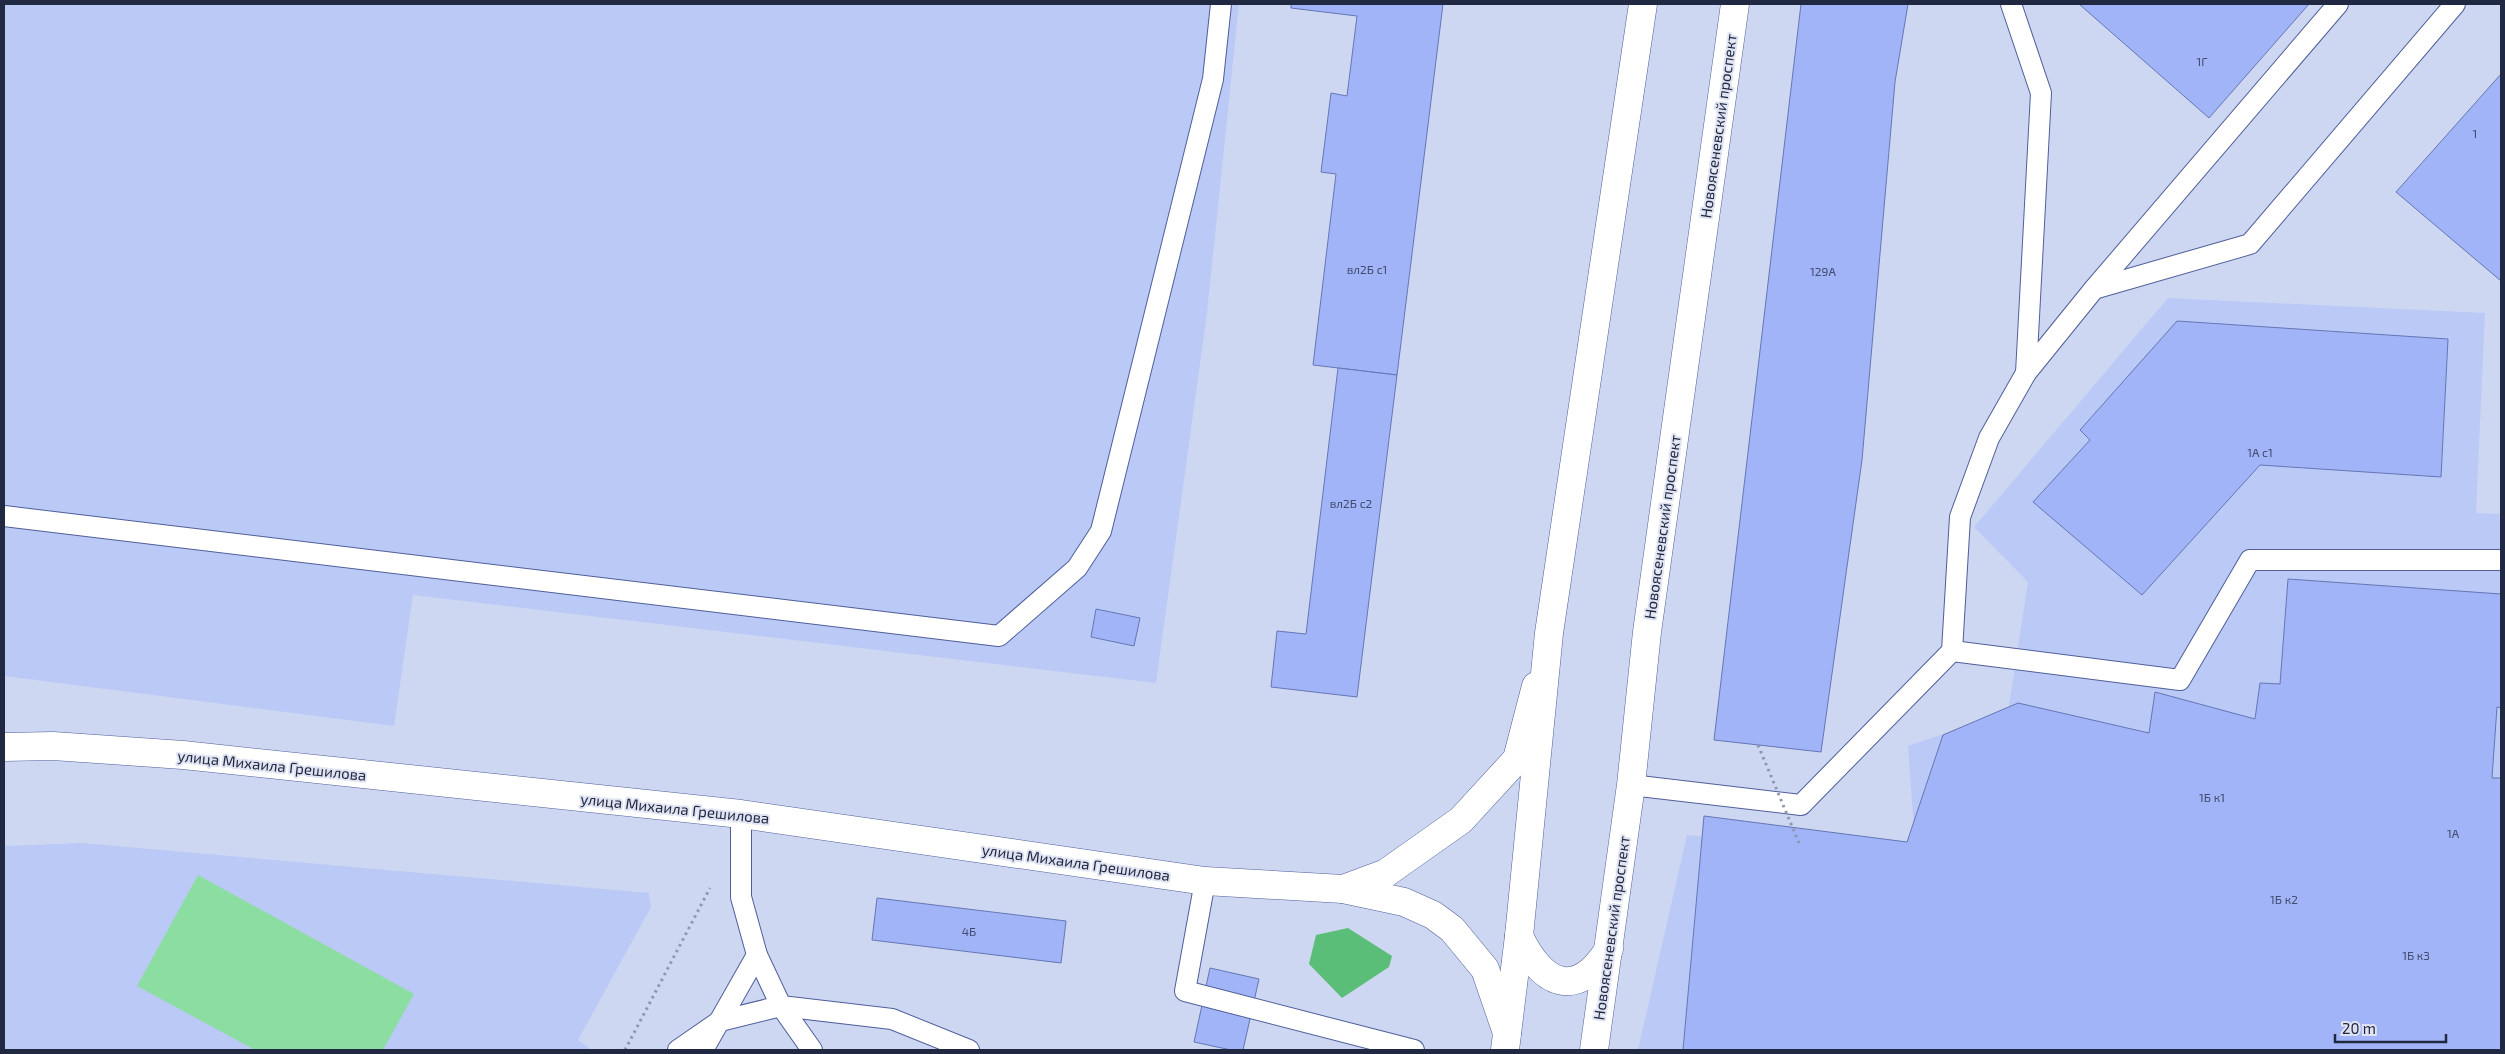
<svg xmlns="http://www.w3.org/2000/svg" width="2505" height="1054" font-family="'Exo 2',sans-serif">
	<rect width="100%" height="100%" fill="#ced7f2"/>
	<g fill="#bbc9f6">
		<path d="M4 4H1239L1207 313 1156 683 413 595 394 726 4 676Z"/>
		<path d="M2168 298 2485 313 2476 513 2501 514V1050H2398L2005 930 1921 1050H1638L1687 835 1799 843 1916 858 1908 746 2008 712 2028 582 1974 527Z"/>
		<path d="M82 843 649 893 651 907 578 1040 592 1050H4V846Z"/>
	</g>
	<path fill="#8cdda1" d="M198 875 414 994 383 1050H255L137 986Z"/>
	<path fill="#5abe78" d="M1348 928 1392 956 1389 967 1342 998 1309 964 1316 935Z"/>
	<g fill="#a1b4f7" stroke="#6576b4">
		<path d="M1291 4H1443L1397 375 1313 365 1336 174 1321 172 1331 93 1347 96 1357 16 1291 8Z"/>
		<path d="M1801 4H1908L1895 82 1862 460 1821 752 1714 740Z"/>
		<path d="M2079 4H2309L2209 118Z"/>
		<path d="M2501 74V281L2396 192Z"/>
		<path d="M2177 321 2448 339 2441 477 2260 465 2142 595 2033 502 2090 440 2080 430Z"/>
		<path d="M1338 368 1397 375 1357 697 1271 687 1277 631 1306 634Z"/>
		<path d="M2288 579 2501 594V708L2497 707 2492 778H2501V1050H1683L1704 816 1907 842 1943 735 2018 703 2149 733 2155 692 2255 719 2260 683 2280 684Z"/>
		<path d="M1096 609 1140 618 1134 646 1091 637Z"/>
		<path d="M877 898 1066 921 1061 963 872 940Z"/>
		<path d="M1210 968 1259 979 1243 1050H1231L1194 1042Z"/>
	</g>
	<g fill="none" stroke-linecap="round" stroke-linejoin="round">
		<defs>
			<g id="service">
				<path d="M2011 4 2041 93 2026 373 2094 289 2250 244 2455 4"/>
				<path d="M2094 289 2338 4"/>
				<path d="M4 516 999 636 1077 568 1101 531 1213 79 1221 4"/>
				<path d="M1952 651 2180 680 2250 560H2501"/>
				<path d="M1631 785 1801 805 1952 651 1960 517 1989 438 2026 373"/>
				<path d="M741 814V897L757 955 781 1006 812 1050"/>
				<path d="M1205 881 1185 991 1414 1050"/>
				<path d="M678 1050 720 1021 781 1006 892 1019 969 1050"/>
				<path d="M703 1050 757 955"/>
			</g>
			<g id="minor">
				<path d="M4 747 53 746 183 755 741 814 1205 881 1343 889 1404 902 1433 915 1452 929 1485 969 1507 1033"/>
				<path d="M1343 889 1386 873 1461 820 1517 759 1536 686"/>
				<path d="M1519 936C1542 985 1576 1001 1609 949"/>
			</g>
			<g id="secondary">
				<path d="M1505 1050 1519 936 1549 633 1643 4"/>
				<path d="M1594 1050 1631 785 1647 632 1735 4"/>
			</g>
		</defs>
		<use href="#service" stroke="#4f5f9a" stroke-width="22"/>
		<use href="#minor" stroke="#4f5f9a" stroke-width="29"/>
		<use href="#secondary" stroke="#4f5f9a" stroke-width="29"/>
		<path stroke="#8e96b1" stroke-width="3" stroke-dasharray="2.5 4" stroke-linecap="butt" d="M625 1050 710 888"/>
		<use href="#service" stroke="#fff" stroke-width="20"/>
		<use href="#minor" stroke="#fff" stroke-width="28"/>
		<use href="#secondary" stroke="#fff" stroke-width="28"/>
		<path stroke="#8e96b1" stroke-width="3" stroke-dasharray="2.5 4" stroke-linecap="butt" d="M1758 745 1799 843"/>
	</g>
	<g text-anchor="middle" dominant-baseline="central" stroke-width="4" stroke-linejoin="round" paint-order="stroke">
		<g font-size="12" fill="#414b6f">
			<text x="2202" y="61">1Г</text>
			<text x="2475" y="133">1</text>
			<text x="1367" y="269">вл2Б с1</text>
			<text x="1823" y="271">129А</text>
			<text x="2260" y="452">1А с1</text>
			<text x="1351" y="503">вл2Б с2</text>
			<text x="2212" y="797">1Б к1</text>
			<text x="2453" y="833">1А</text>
			<text x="2284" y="899">1Б к2</text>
			<text x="969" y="931">4Б</text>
			<text x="2416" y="955">1Б к3</text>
		</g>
		<g font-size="15" fill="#212842" stroke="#e0e4f2">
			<text transform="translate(1718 126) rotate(-82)">Новоясеневский проспект</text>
			<text transform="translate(1662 527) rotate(-82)">Новоясеневский проспект</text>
			<text transform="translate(272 765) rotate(6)">улица Михаила Грешилова</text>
			<text transform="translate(675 808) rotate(6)">улица Михаила Грешилова</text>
			<text transform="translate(1076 862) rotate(8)">улица Михаила Грешилова</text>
			<text transform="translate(1611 928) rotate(-82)">Новоясеневский проспект</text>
		</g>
	</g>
	<rect width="2505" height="1054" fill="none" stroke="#212842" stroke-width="10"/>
	<path d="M2335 1034v8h111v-8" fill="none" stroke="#212842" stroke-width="2.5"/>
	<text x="2342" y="1034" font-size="15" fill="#212842" stroke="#e0e4f2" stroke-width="4" paint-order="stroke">20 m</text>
</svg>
